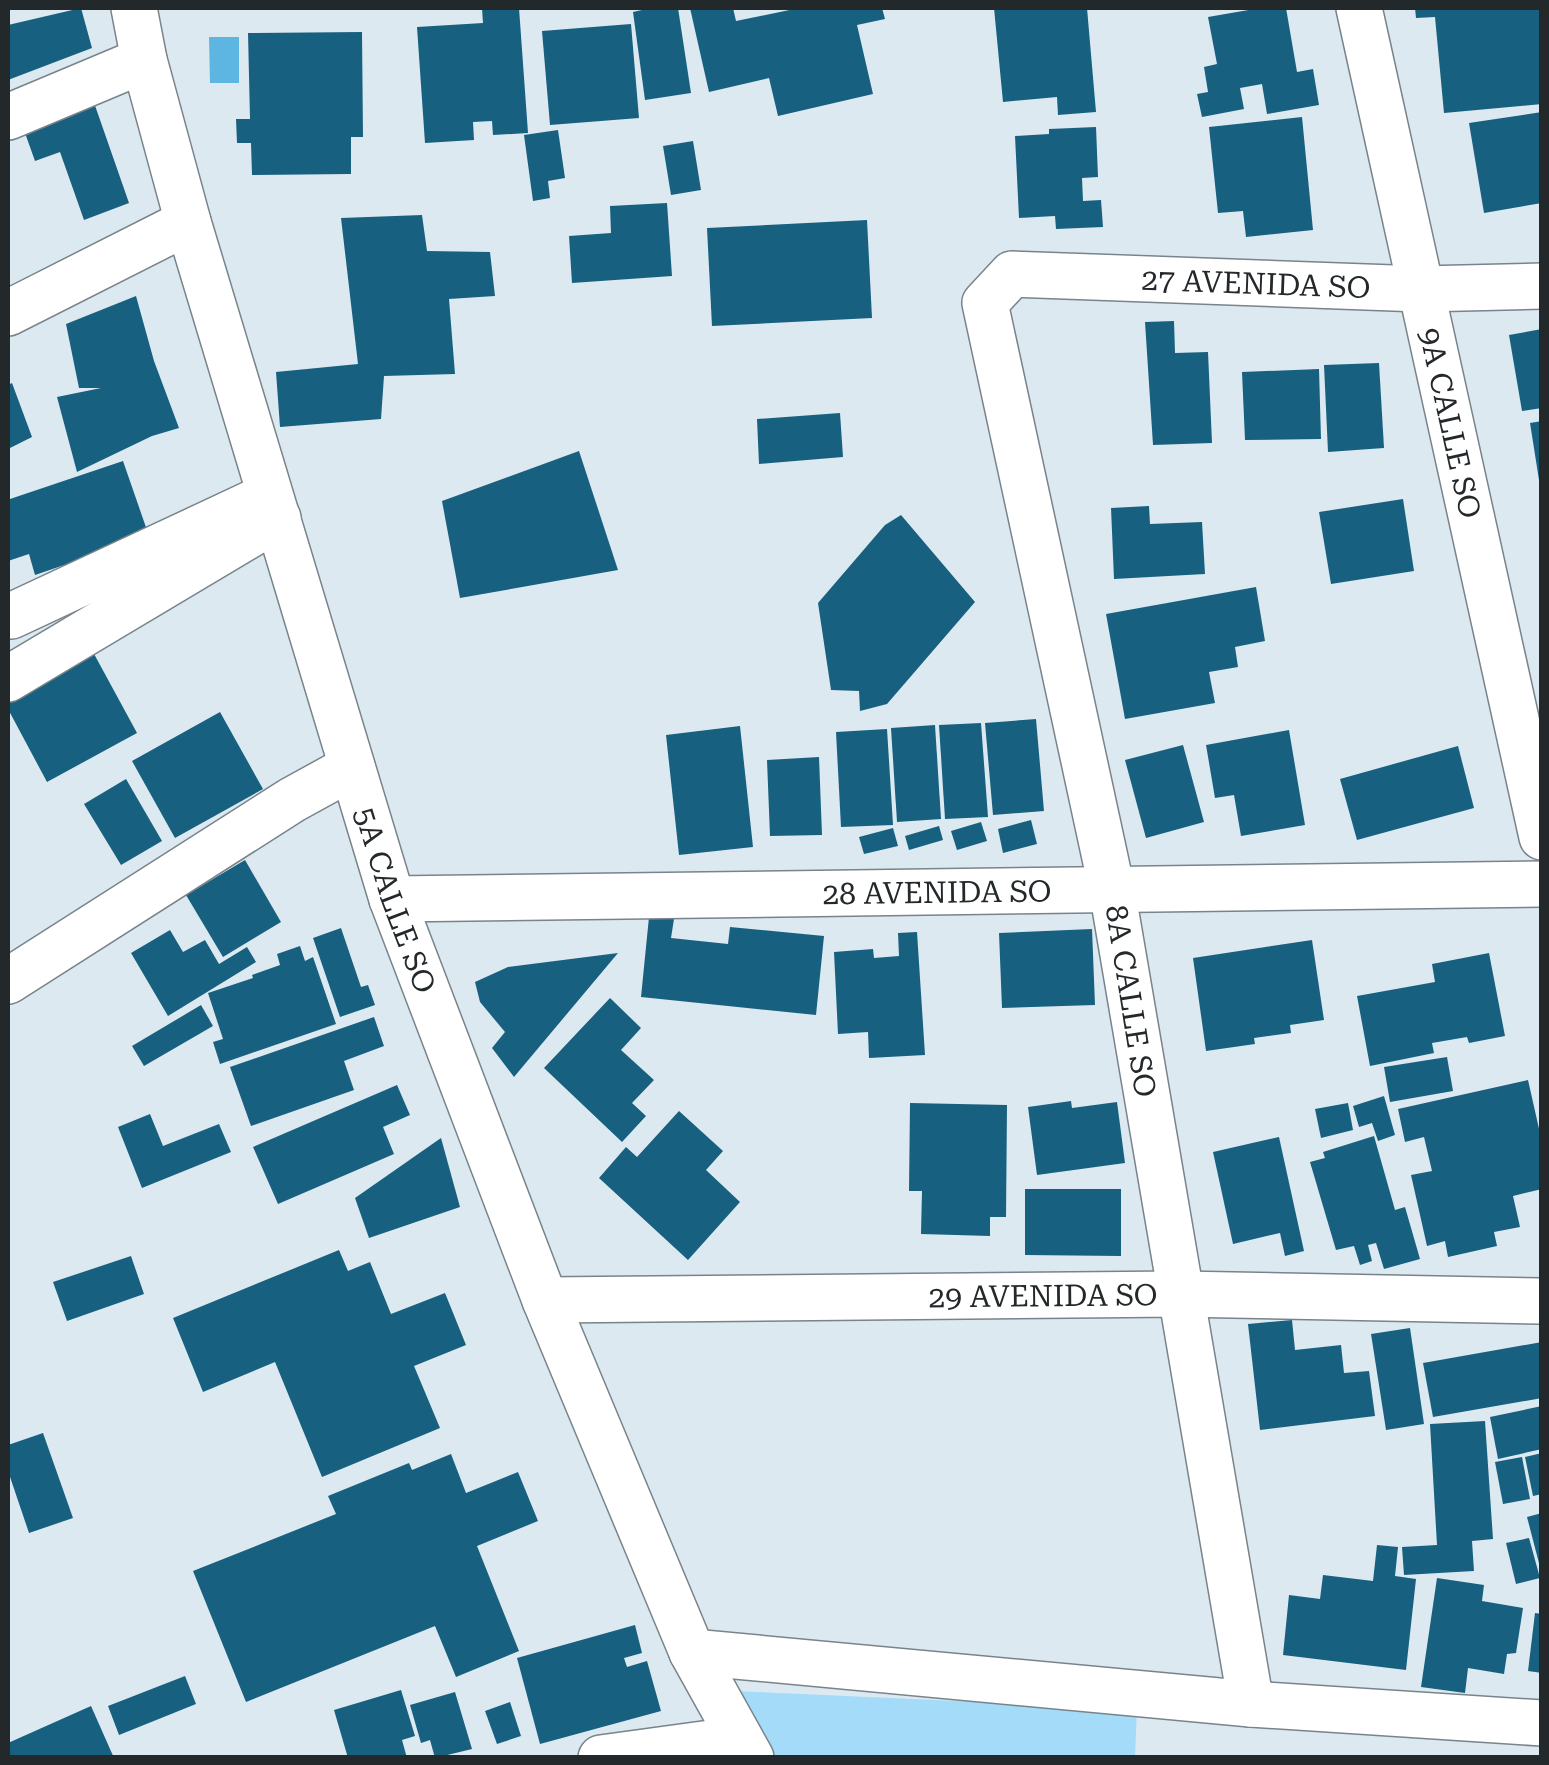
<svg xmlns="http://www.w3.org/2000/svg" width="1549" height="1765" font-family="'Roboto Serif',serif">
	<rect width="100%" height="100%" fill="#dce9f1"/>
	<path fill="#a4dbf8" d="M711 1690 1137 1709 1135 1757H749Z"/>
	<path fill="#5db6e1" d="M209 37H239V83H210Z"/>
	<g fill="#18607f">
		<path d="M81 8 92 48 8 80V25Z"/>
		<path d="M482 8H519L528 133 493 135 492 121 473 122 474 140 425 143 417 27 483 23Z"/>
		<path d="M651 8H678L691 93 645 100 633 12Z"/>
		<path d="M690 8H733L736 21 799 8H882L885 19 857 25 873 94 778 116 769 78 709 92Z"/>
		<path d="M994 8H1087L1096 112 1058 115 1057 97 1003 102Z"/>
		<path d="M1260 8H1286L1297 72 1313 69 1319 105 1267 114 1262 84 1240 88 1244 109 1202 117 1197 94 1208 92 1204 67 1217 64 1208 17Z"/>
		<path d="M1415 8H1542V104L1444 113 1435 17 1416 18Z"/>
		<path d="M631 24 639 118 550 125 542 31Z"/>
		<path d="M362 32 363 137H351V174L252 175 251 143H237L236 119H250L248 33Z"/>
		<path d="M91 94 129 203 84 220 60 152 35 161 20 119Z"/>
		<path d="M1542 112V203L1484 213 1469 123Z"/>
		<path d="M1302 117 1313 230 1246 237 1243 211 1218 213 1209 127Z"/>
		<path d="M1096 127 1098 177 1082 178 1083 201 1101 200 1103 227 1056 229 1055 216 1019 218 1015 136 1049 134V129Z"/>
		<path d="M558 130 565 178 548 181 550 198 533 201 524 135Z"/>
		<path d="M693 141 701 190 671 195 663 146Z"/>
		<path d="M667 203 672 276 572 283 569 236 611 233 610 206Z"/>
		<path d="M422 215 427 251 490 252 495 296 449 299 455 374 384 376 381 419 280 427 276 372 358 364 341 218Z"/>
		<path d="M867 220 872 318 712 326 707 228Z"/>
		<path d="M136 296 154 361 179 428 152 436 77 472 57 397 101 388H79L66 324Z"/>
		<path d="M1174 321 1175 353 1208 352 1212 443 1153 445 1145 322Z"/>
		<path d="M1542 329V408L1522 411 1509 335Z"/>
		<path d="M1379 363 1384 448 1328 452 1324 365Z"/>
		<path d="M1319 369 1321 439 1245 440 1242 372Z"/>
		<path d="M12 383 32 437 8 449V385Z"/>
		<path d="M840 413 843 457 759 464 757 419Z"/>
		<path d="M1542 421V479L1539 480 1530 423Z"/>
		<path d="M579 451 618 570 460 598 442 501Z"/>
		<path d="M123 461 149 536 35 575 29 554 8 561 10 499Z"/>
		<path d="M1403 499 1414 571 1331 584 1319 512Z"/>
		<path d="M1149 506 1150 524 1202 522 1205 574 1114 579 1111 508Z"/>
		<path d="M901 515 975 602 887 704 860 711 859 691 831 690 818 603 885 525Z"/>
		<path d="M1256 587 1265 641 1235 647 1238 667 1209 672 1215 703 1125 719 1106 614Z"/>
		<path d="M93 652 137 733 47 782 8 709V698Z"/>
		<path d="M220 712 263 789 175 838 132 761Z"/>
		<path d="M1036 719 1044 811 993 815 985 723Z"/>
		<path d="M981 723 988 817 945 819 939 725Z"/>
		<path d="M935 725 941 819 897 822 891 728Z"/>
		<path d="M740 726 753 847 679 855 666 735Z"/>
		<path d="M887 729 893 825 841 827 836 732Z"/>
		<path d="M1289 730 1305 825 1241 836 1234 795 1215 798 1206 745Z"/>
		<path d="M1183 745 1204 822 1146 838 1125 760Z"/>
		<path d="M1458 746 1474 808 1357 840 1340 779Z"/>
		<path d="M819 757 822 835 770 836 767 760Z"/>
		<path d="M126 779 162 841 121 865 84 804Z"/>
		<path d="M1031 820 1037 844 1003 853 998 829Z"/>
		<path d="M981 822 987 841 957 850 951 831Z"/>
		<path d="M939 826 943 840 909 850 905 836Z"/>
		<path d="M893 828 898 846 864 854 859 837Z"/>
		<path d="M245 860 281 922 223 957 186 895Z"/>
		<path d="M649 917 674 919 671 938 728 944 730 927 824 936 816 1015 641 997Z"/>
		<path d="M341 928 361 987 368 985 375 1005 340 1017 313 938Z"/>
		<path d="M1092 929 1095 1005 1002 1008 999 933Z"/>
		<path d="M170 930 183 952 205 940 219 964 247 947 256 962 168 1016 131 953Z"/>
		<path d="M917 932 925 1055 869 1058 868 1032 838 1034 834 952 873 949 874 958 899 956 898 933Z"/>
		<path d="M1312 940 1324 1020 1290 1025 1291 1033 1254 1038 1255 1044 1206 1051 1193 958Z"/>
		<path d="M300 946 305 961 313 957 336 1024 220 1064 213 1042 223 1039 208 993 253 978 252 975 280 965 277 954Z"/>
		<path d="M618 953 514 1077 492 1048 505 1032 480 1002 475 982 508 967Z"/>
		<path d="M1489 953 1505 1036 1469 1043 1467 1037 1432 1043 1434 1053 1370 1066 1357 996 1435 982 1432 964Z"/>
		<path d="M610 998 641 1028 621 1050 654 1080 632 1103 646 1116 622 1142 544 1068Z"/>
		<path d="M201 1005 213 1026 144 1066 132 1046Z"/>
		<path d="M374 1017 384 1046 344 1061 354 1090 251 1126 230 1067Z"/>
		<path d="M1447 1057 1453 1091 1390 1102 1384 1067Z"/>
		<path d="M1528 1080 1542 1142V1189L1513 1196 1520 1227 1494 1232 1497 1246 1448 1257 1445 1241 1427 1246 1411 1175 1432 1171 1424 1137 1405 1142 1398 1109Z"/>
		<path d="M397 1085 410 1115 383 1127 394 1154 278 1204 253 1147Z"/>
		<path d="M1384 1096 1395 1135 1378 1141 1372 1123 1359 1127 1353 1106Z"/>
		<path d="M1071 1101 1072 1108 1117 1102 1125 1163 1037 1175 1028 1107Z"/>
		<path d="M910 1103 1007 1105 1006 1217H990V1236L921 1234 922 1191H909Z"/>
		<path d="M1348 1103 1353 1130 1321 1138 1315 1109Z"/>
		<path d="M679 1111 723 1151 706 1170 740 1202 688 1260 599 1178 626 1147 637 1157Z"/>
		<path d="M150 1114 163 1146 219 1124 231 1152 142 1188 118 1127Z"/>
		<path d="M1374 1136 1395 1210 1405 1207 1420 1259 1384 1269 1376 1243 1368 1245 1372 1261 1360 1265 1354 1246 1336 1250 1310 1162 1325 1158 1323 1152Z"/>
		<path d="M1279 1137 1304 1251 1285 1256 1280 1233 1233 1244 1213 1152Z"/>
		<path d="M441 1138 460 1207 369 1238 355 1198Z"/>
		<path d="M1025 1189H1121V1256L1025 1255Z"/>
		<path d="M339 1250 348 1271 370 1262 391 1314 445 1293 466 1345 414 1366 440 1428 322 1477 275 1362 203 1392 173 1318Z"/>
		<path d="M131 1256 144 1294 67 1321 53 1282Z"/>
		<path d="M1292 1320 1295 1350 1341 1345 1344 1373 1369 1371 1375 1416 1260 1430 1248 1324Z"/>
		<path d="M1410 1328 1424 1424 1386 1430 1371 1334Z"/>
		<path d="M1542 1342V1398L1433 1417 1423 1363Z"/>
		<path d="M1542 1406V1449L1498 1459 1490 1417Z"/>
		<path d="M1485 1421 1493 1539 1472 1541 1474 1571 1404 1575 1402 1547 1437 1545 1430 1424Z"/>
		<path d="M43 1433 73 1518 29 1533 8 1471V1445Z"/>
		<path d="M1542 1453V1494L1533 1496 1525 1457Z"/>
		<path d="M451 1454 466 1493 518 1472 538 1521 477 1546 519 1651 456 1677 435 1626 246 1702 193 1571 336 1514 328 1496 409 1463 412 1470Z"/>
		<path d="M1522 1457 1530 1499 1503 1504 1495 1462Z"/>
		<path d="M1542 1513V1567H1540L1527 1517Z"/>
		<path d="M1529 1538 1540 1578 1516 1584 1506 1543Z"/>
		<path d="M1377 1545 1398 1547 1395 1576 1416 1579 1406 1670 1283 1655 1289 1595 1320 1599 1323 1575 1373 1581Z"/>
		<path d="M1437 1578 1484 1585 1482 1601 1523 1608 1516 1653 1507 1654 1504 1674 1468 1668 1465 1693 1421 1687Z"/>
		<path d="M1535 1613 1542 1614V1673L1528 1671Z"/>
		<path d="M635 1625 642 1653 624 1658 627 1667 647 1661 661 1711 540 1744 517 1658Z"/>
		<path d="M185 1676 196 1704 119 1735 108 1706Z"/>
		<path d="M401 1690 415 1736 402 1740 407 1758H348L334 1710Z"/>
		<path d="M455 1692 472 1749 435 1758 430 1740 421 1743 410 1705Z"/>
		<path d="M510 1702 521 1736 497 1744 485 1711Z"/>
		<path d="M91 1706 114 1758H8V1743Z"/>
	</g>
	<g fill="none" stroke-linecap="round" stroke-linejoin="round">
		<defs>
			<g id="minor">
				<path id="s1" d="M134 8 144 60 188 222 392 899 545 1300 692 1652 751 1758"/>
				<path id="s2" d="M1359 8 1542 837"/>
				<path d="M8 117 144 60"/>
				<path d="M8 313 188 222"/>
				<path d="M11 616 255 502"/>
				<path d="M8 679 278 518"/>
				<path id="s3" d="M392 899 1542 884"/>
				<path d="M8 981 292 800 352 767"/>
				<path id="s4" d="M545 1300 1180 1294 1542 1301"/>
				<path d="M692 1652 1251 1704 1542 1723"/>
				<path id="s5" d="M1251 1704 1112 890 985 303 1012 274 1421 289 1542 286"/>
				<path d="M601 1758 740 1739"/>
			</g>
		</defs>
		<use href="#minor" stroke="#78848a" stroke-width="48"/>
		<use href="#minor" stroke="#fff" stroke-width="45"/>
	</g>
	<g text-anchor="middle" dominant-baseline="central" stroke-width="10" stroke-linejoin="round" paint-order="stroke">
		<g font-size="30" fill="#23282a" stroke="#fff">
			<text stroke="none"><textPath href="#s5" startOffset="1710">27 AVENIDA SO</textPath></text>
			<text stroke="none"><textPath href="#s2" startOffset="425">9A CALLE SO</textPath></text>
			<text stroke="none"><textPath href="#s3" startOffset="545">28 AVENIDA SO</textPath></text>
			<text stroke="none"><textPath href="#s1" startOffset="930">5A CALLE SO</textPath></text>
			<text transform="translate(1131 1001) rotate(81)">8A CALLE SO</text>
			<text stroke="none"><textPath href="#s4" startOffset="498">29 AVENIDA SO</textPath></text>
		</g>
	</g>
	<rect width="1549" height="1765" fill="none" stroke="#23282a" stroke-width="20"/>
</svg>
